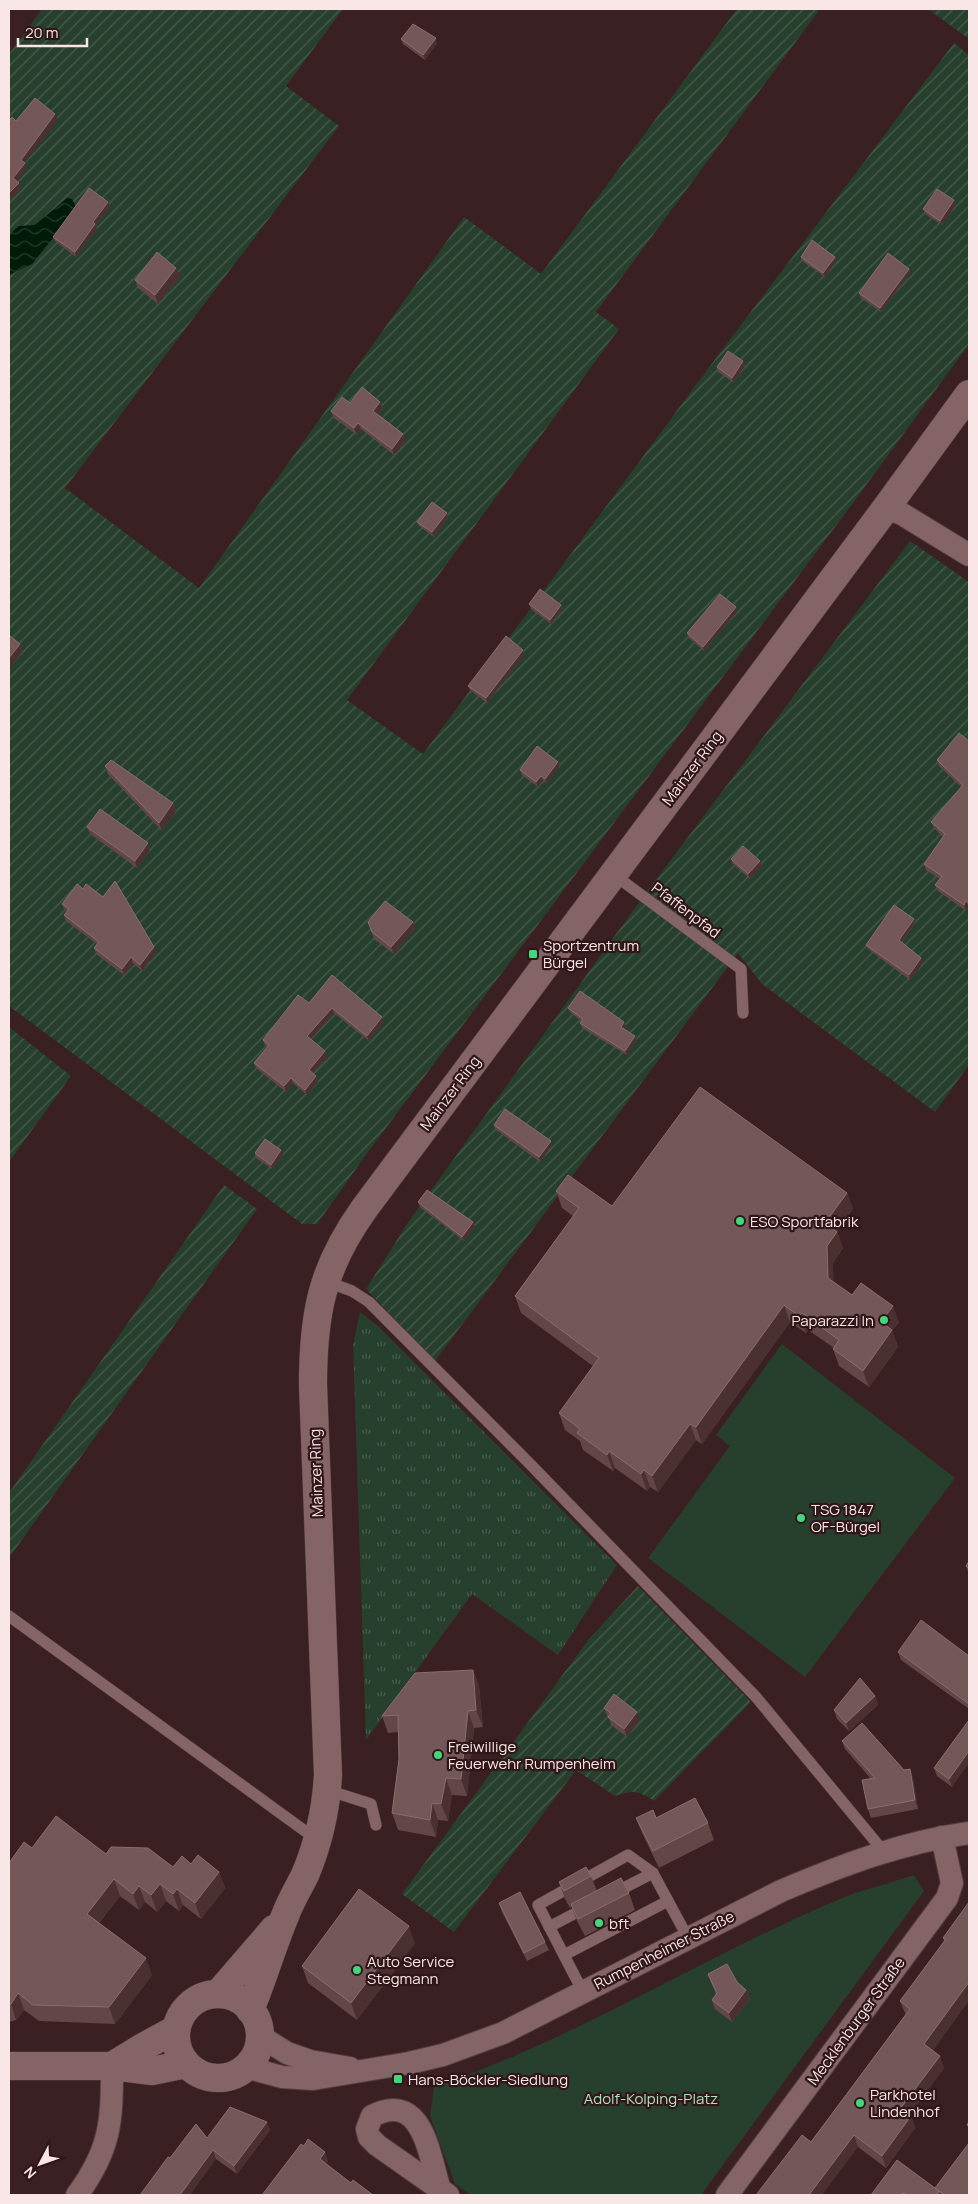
<svg xmlns="http://www.w3.org/2000/svg" width="978" height="2204" font-family="Manrope,sans-serif">
	<defs>
		<pattern id="grass-tufts" width="24" height="20" patternUnits="userSpaceOnUse" patternTransform="scale(1.25)"><rect width="24" height="20" fill="#27402e"/><path d="M3 7l-1-3M5 7V3M7 7l1-3M15 17l-1-3M17 17v-4M19 17l1-3" fill="none" stroke="#475c4c"/></pattern>
		<pattern id="garden-furrows" width="10" height="10" patternUnits="userSpaceOnUse" patternTransform="scale(1.25)"><rect width="10" height="10" fill="#27402e"/><path d="M-1 1l2-2M0 10L10 0M9 11l2-2" fill="none" stroke="#475c4c"/></pattern>
		<pattern id="water-waves" width="16" height="10" patternUnits="userSpaceOnUse" patternTransform="scale(1.25)"><rect width="16" height="10" fill="#001b08"/><path d="M0 5q4-4 8 0t8 0" fill="none" stroke="#263c2c"/></pattern>
	</defs>
	<rect width="100%" height="100%" fill="#3a2022"/>
	<path fill="url(#grass-tufts)" d="M360 1312 379 1327 617 1565 558 1655 472 1594 366 1740 353 1345Z"/>
	<g fill="#27402e">
		<path d="M782 1344 955 1478 805 1677 648 1558 730 1446 716 1435Z"/>
		<path d="M914 1875 924 1891 701 2195H471L455 2184 430 2116 434 2087C576 2039 704 1956 842 1898 865 1889 890 1883 914 1875Z"/>
	</g>
	<g fill="url(#garden-furrows)">
		<path d="M42 9H343L286 86 339 126 65 488 199 588 464 217 541 274 737 9H820L596 312 619 329 347 700 423 754 707 370 954 43 969 55V344L856 499 368 1152 317 1224H302L9 1006V54Z"/>
		<path d="M928 9H969V39Z"/>
		<path d="M910 541 969 582V1065L935 1112 762 984 738 953 435 1361 366 1289 409 1221 637 905Z"/>
		<path d="M9 1027 71 1076 9 1162Z"/>
		<path d="M224 1185 257 1209 9 1558V1493Z"/>
		<path d="M638 1586 751 1702 654 1801C638 1790 634 1790 615 1796L576 1770 454 1932 402 1894 589 1639Z"/>
	</g>
	<path fill="url(#water-waves)" d="M67 198 72 199 75 205 74 212 32 264 9 275V237L13 231 19 226 35 225Z"/>
	<g fill="none" stroke-linecap="round" stroke-linejoin="round">
		<defs>
			<g id="service">
				<path d="M613 874 741 969 743 1013"/>
				<path d="M325 1281 352 1291 369 1302 531 1465 756 1697 884 1852"/>
				<path d="M9 1616 316 1839"/>
				<path d="M327 1790 371 1804 376 1825"/>
				<path d="M612 1894 653 1873"/>
				<path d="M549 1927 587 1907"/>
				<path d="M564 1955 668 1901"/>
				<path d="M583 1992 538 1905 628 1855 653 1873 688 1938"/>
			</g>
			<g id="minor">
				<path d="M886 508 902 514 969 555"/>
				<path d="M260 2036 287 2053 310 2061 350 2068"/>
				<path d="M246 2067 282 2077 313 2079 409 2063 443 2055 503 2033 781 1891C842 1865 903 1842 969 1833"/>
				<path d="M440 2190C429 2155 423 2090 372 2116L367 2129 369 2137 377 2145 448 2195"/>
				<path d="M77 2195C111 2149 112 2121 112 2066"/>
				<path d="M727 2195 947 1898 952 1883 942 1837"/>
			</g>
			<g id="tertiary">
				<path d="M218 1994 274 1929"/>
				<circle cx="218" cy="2036" r="42"/>
				<path d="M250 2010C263 1979 272 1947 285 1916 290 1902 298 1889 305 1875 319 1842 326 1810 328 1775L313 1385C313 1313 322 1268 364 1209L886 508 969 394"/>
				<path d="M9 2066H112L152 2071 186 2064"/>
				<path d="M112 2066 143 2047 176 2029"/>
			</g>
		</defs>
		<use href="#service" stroke="#543e41" stroke-width="12"/>
		<use href="#minor" stroke="#543e41" stroke-width="24"/>
		<use href="#tertiary" stroke="#543e41" stroke-width="29"/>
		<use href="#service" stroke="#846466" stroke-width="11"/>
		<use href="#minor" stroke="#846466" stroke-width="22"/>
		<use href="#tertiary" stroke="#846466" stroke-width="28"/>
	</g>
	<g fill="#624648">
		<path d="M401 39 437 43 425 60 403 44Z"/>
		<path d="M954 200 956 205 942 225 925 214 923 209Z"/>
		<path d="M108 202 110 207 96 225 97 229 76 257 55 241 53 237Z"/>
		<path d="M801 257H835L836 261 825 277 802 261Z"/>
		<path d="M176 268 180 277 158 304 138 288 135 280Z"/>
		<path d="M909 269 910 273 881 312 861 298 859 293Z"/>
		<path d="M745 366 733 382 718 372 717 367Z"/>
		<path d="M380 402 383 409 378 414 403 434 406 441 394 455 361 429 357 435 334 418 331 411 350 403Z"/>
		<path d="M448 518 434 537 419 526 417 522Z"/>
		<path d="M529 604 561 605 562 610 551 624 531 609Z"/>
		<path d="M737 612 704 651 689 638 687 633Z"/>
		<path d="M525 654 487 703 470 690 468 686Z"/>
		<path d="M969 741V907L966 911 938 891 935 885 940 879 926 870 924 864 943 837 934 828 931 822 961 787 939 766 937 760Z"/>
		<path d="M105 766 173 803 176 811 162 831 108 774Z"/>
		<path d="M559 766 547 783 543 780 538 787 522 775 520 770Z"/>
		<path d="M87 827 150 850 137 868 90 834Z"/>
		<path d="M731 859 760 861 762 866 750 879 733 864Z"/>
		<path d="M62 904 156 953 142 971 133 963 124 975 96 954 94 948 97 944 66 921 64 915 67 912 64 909Z"/>
		<path d="M368 922 415 928 394 954 374 939Z"/>
		<path d="M915 923 902 943 921 958 923 963 910 980 868 949 866 945Z"/>
		<path d="M332 975 384 1022 369 1041 334 1013 311 1039 327 1057 313 1073 318 1082 307 1095 293 1083 286 1092 256 1068 254 1063 267 1047 265 1046 263 1040 309 1003Z"/>
		<path d="M568 1008 624 1022 626 1027 624 1029 636 1040 627 1055 582 1028 580 1023 581 1021 570 1012Z"/>
		<path d="M494 1125 552 1145 540 1162 495 1129Z"/>
		<path d="M255 1153 283 1155 272 1169 256 1158Z"/>
		<path d="M556 1191 612 1206 847 1193 853 1209 837 1232 843 1248 833 1263V1281L852 1295 899 1322 892 1331 898 1347 869 1387 839 1366 833 1349 834 1348 808 1330 806 1333 790 1322 702 1444 696 1440 658 1492 650 1487 647 1491 615 1468 613 1471 583 1450 580 1441 565 1430 559 1413 593 1366 521 1313 515 1296 573 1216 562 1208Z"/>
		<path d="M418 1202 473 1222 475 1227 464 1241 420 1207Z"/>
		<path d="M969 1561V1575L966 1566Z"/>
		<path d="M898 1652 969 1656V1709L901 1660Z"/>
		<path d="M473 1670 479 1686 483 1727 474 1728 467 1796 452 1795 448 1821 438 1820 436 1837 398 1830 392 1813 399 1759 398 1732 388 1733 382 1716Z"/>
		<path d="M875 1696 878 1705 849 1731 837 1719 834 1710Z"/>
		<path d="M604 1708 640 1720 627 1737 611 1725 609 1717 607 1716Z"/>
		<path d="M969 1720 952 1787 937 1776 934 1768Z"/>
		<path d="M842 1741 904 1770 910 1769 913 1778 918 1809 871 1818 868 1809 871 1779 845 1749Z"/>
		<path d="M636 1818H656L708 1823 714 1840 659 1868 643 1835Z"/>
		<path d="M32 1848 106 1854 173 1867 191 1864 219 1872 225 1888 201 1919 183 1905 179 1911 166 1901 157 1912 145 1902 139 1910 120 1896 99 1923 152 1975 115 2024 39 2021 24 2010 16 2020 9 2022V1863Z"/>
		<path d="M591 1876 597 1891 629 1893 635 1910 585 1936 577 1921 572 1907 570 1908 565 1899 559 1882Z"/>
		<path d="M969 1902V2000L933 2050 944 2068 909 2115 911 2116 915 2128 886 2168 858 2147 811 2142 906 2014 905 2013 900 2001 944 1941 943 1938Z"/>
		<path d="M499 1903 545 1942 549 1950 527 1961 502 1912Z"/>
		<path d="M415 1943 357 2020 308 1983 302 1966Z"/>
		<path d="M708 1974 746 1990 750 1999 732 2022 715 2009 712 2000 716 1994 711 1983Z"/>
		<path d="M270 2130 237 2174 216 2159 170 2158 207 2138Z"/>
		<path d="M935 2188 969 2195H871Z"/>
	</g>
	<g fill="#4b3032">
		<path d="M436 38 437 43 425 60 423 55Z"/>
		<path d="M55 114 58 120 25 163 27 169 15 184 13 178 21 160Z"/>
		<path d="M19 183 21 189 9 201V193Z"/>
		<path d="M954 200 956 205 942 225 940 221Z"/>
		<path d="M108 202 110 207 96 225 97 229 76 257 75 252 93 222Z"/>
		<path d="M835 257 836 261 825 277 823 273Z"/>
		<path d="M176 268 180 277 158 304 155 295Z"/>
		<path d="M909 269 910 273 881 312 880 308Z"/>
		<path d="M743 361 745 366 733 382 732 378Z"/>
		<path d="M380 402 383 409 376 417 373 411Z"/>
		<path d="M358 423 361 429 357 435 354 428Z"/>
		<path d="M403 434 406 441 394 455 392 449Z"/>
		<path d="M447 513 448 518 434 537 432 532Z"/>
		<path d="M561 605 562 610 551 624 550 620Z"/>
		<path d="M736 607 737 612 704 651 703 647Z"/>
		<path d="M20 644 23 651 9 669V658Z"/>
		<path d="M523 650 525 654 487 703 486 698Z"/>
		<path d="M558 762 559 766 547 783 545 779Z"/>
		<path d="M541 776 543 780 538 787 536 782Z"/>
		<path d="M173 803 176 811 162 831 159 823Z"/>
		<path d="M148 843 150 850 137 868 135 861Z"/>
		<path d="M760 861 762 866 750 879 748 874Z"/>
		<path d="M966 901 969 907 966 911 964 905Z"/>
		<path d="M914 919 915 923 900 945 899 940Z"/>
		<path d="M413 922 415 928 394 954 391 947Z"/>
		<path d="M154 947 156 953 142 971 140 965Z"/>
		<path d="M131 957 133 963 124 975 122 969Z"/>
		<path d="M921 958 923 963 910 980 909 975Z"/>
		<path d="M332 1008 334 1013 309 1041 307 1036Z"/>
		<path d="M382 1017 384 1022 369 1041 367 1036Z"/>
		<path d="M624 1022 626 1027 623 1032 621 1027Z"/>
		<path d="M635 1036 636 1040 627 1055 625 1051Z"/>
		<path d="M325 1051 327 1057 311 1075 309 1070Z"/>
		<path d="M316 1076 318 1082 307 1095 305 1090Z"/>
		<path d="M291 1078 293 1083 286 1092 284 1086Z"/>
		<path d="M551 1141 552 1145 540 1162 539 1157Z"/>
		<path d="M281 1150 283 1155 272 1169 271 1165Z"/>
		<path d="M847 1193 853 1209 831 1240 825 1223Z"/>
		<path d="M473 1222 475 1227 464 1241 462 1237Z"/>
		<path d="M837 1232 843 1248 833 1263 834 1294 828 1278 827 1246Z"/>
		<path d="M784 1305 790 1322 702 1444 696 1427Z"/>
		<path d="M893 1306 899 1322 892 1331 898 1347 869 1387 863 1371 881 1322Z"/>
		<path d="M802 1313 808 1330 806 1333 799 1316Z"/>
		<path d="M690 1424 696 1440 658 1492 652 1476Z"/>
		<path d="M609 1451 615 1468 613 1471 607 1455Z"/>
		<path d="M644 1470 650 1487 647 1491 641 1474Z"/>
		<path d="M473 1670 479 1686 483 1727 476 1710Z"/>
		<path d="M875 1696 878 1705 849 1731 846 1723Z"/>
		<path d="M468 1711 474 1728 467 1796 461 1779Z"/>
		<path d="M637 1712 640 1720 627 1737 624 1729Z"/>
		<path d="M969 1751V1763L952 1787 949 1779Z"/>
		<path d="M910 1769 913 1778 918 1809 915 1800Z"/>
		<path d="M446 1778 452 1795 448 1821 441 1804Z"/>
		<path d="M432 1803 438 1820 436 1837 430 1820Z"/>
		<path d="M219 1872 225 1888 201 1919 195 1903Z"/>
		<path d="M114 1879 120 1896 93 1930 87 1914Z"/>
		<path d="M160 1884 166 1901 157 1912 151 1895Z"/>
		<path d="M139 1886 145 1902 139 1910 133 1894Z"/>
		<path d="M177 1889 183 1905 179 1911 173 1894Z"/>
		<path d="M409 1926 415 1943 357 2020 351 2003Z"/>
		<path d="M146 1958 152 1975 115 2024 109 2007Z"/>
		<path d="M969 1982V2000L929 2056 924 2044Z"/>
		<path d="M746 1990 750 1999 732 2022 729 2013Z"/>
		<path d="M18 1993 24 2010 16 2020 11 2004Z"/>
		<path d="M940 2056 944 2068 905 2121 900 2109Z"/>
		<path d="M911 2116 915 2128 886 2168 882 2156Z"/>
		<path d="M267 2122 270 2130 237 2174 234 2166Z"/>
		<path d="M854 2135 858 2147 822 2195H809Z"/>
		<path d="M213 2150 216 2159 190 2195H180Z"/>
		<path d="M325 2152 328 2161 323 2168 320 2159Z"/>
	</g>
	<g fill="#735759" stroke="#886e6f">
		<path d="M413 24 436 38 423 55 401 39Z"/>
		<path d="M35 98 55 114 21 160 25 163 13 178 19 183 9 193V121L12 117 16 121Z"/>
		<path d="M89 188 108 202 93 222 95 224 75 252 53 237Z"/>
		<path d="M937 189 954 200 940 221 923 209Z"/>
		<path d="M812 240 835 257 823 273 801 257Z"/>
		<path d="M157 252 176 268 155 295 135 280Z"/>
		<path d="M888 253 909 269 880 308 859 293Z"/>
		<path d="M728 351 743 361 732 378 717 367Z"/>
		<path d="M362 387 380 402 373 411 403 434 392 449 358 423 354 428 331 411 342 397 350 403Z"/>
		<path d="M432 502 447 513 432 532 417 522Z"/>
		<path d="M540 589 561 605 550 620 529 604Z"/>
		<path d="M720 594 736 607 703 647 687 633Z"/>
		<path d="M9 635 20 644 9 658Z"/>
		<path d="M506 636 523 650 486 698 468 686Z"/>
		<path d="M959 733 969 741V903L966 901 964 905 935 885 942 876 924 864 945 834 931 822 963 785 937 760Z"/>
		<path d="M537 746 558 762 545 779 541 776 536 782 520 770Z"/>
		<path d="M111 760 173 803 159 823 105 766Z"/>
		<path d="M100 809 148 843 135 861 87 827Z"/>
		<path d="M743 846 760 861 748 874 731 859Z"/>
		<path d="M115 881 154 947 140 965 131 957 122 969 94 948 99 942 64 915 69 909 62 904 77 884 83 889 86 884 103 897Z"/>
		<path d="M385 901 413 922 391 947 372 932 368 922Z"/>
		<path d="M894 905 914 919 899 940 921 958 909 975 866 945Z"/>
		<path d="M332 975 382 1017 367 1036 332 1008 307 1036 325 1051 309 1070 316 1076 305 1090 291 1078 284 1086 254 1063 269 1045 263 1040 298 995 309 1003Z"/>
		<path d="M580 991 624 1022 621 1027 635 1036 625 1051 580 1023 583 1019 568 1008Z"/>
		<path d="M700 1087 847 1193 825 1223 837 1232 827 1246 828 1278 852 1295 861 1283 893 1306 881 1322 892 1330 863 1371 833 1349 839 1340 802 1313 799 1316 784 1305 696 1427 690 1424 652 1476 644 1470 641 1474 609 1451 607 1455 577 1433 580 1429 559 1413 599 1358 515 1296 579 1208 556 1191 568 1175 612 1206Z"/>
		<path d="M505 1109 551 1141 539 1157 494 1125Z"/>
		<path d="M265 1139 281 1150 271 1165 255 1153Z"/>
		<path d="M427 1190 473 1222 462 1237 418 1202Z"/>
		<path d="M969 1561V1569L966 1566Z"/>
		<path d="M921 1620 969 1656V1704L898 1652Z"/>
		<path d="M473 1670 476 1710 468 1711 461 1779 446 1778 441 1804 432 1803 430 1820 392 1813 399 1759 398 1715 382 1716 415 1673Z"/>
		<path d="M860 1678 875 1696 846 1723 834 1710Z"/>
		<path d="M614 1694 637 1712 624 1729 608 1717 611 1713 604 1708Z"/>
		<path d="M969 1720V1751L949 1779 934 1768Z"/>
		<path d="M862 1723 904 1770 910 1769 915 1800 868 1809 862 1780 875 1778 842 1741Z"/>
		<path d="M695 1798 708 1823 653 1851 636 1818 653 1810 656 1818Z"/>
		<path d="M56 1816 106 1854 111 1847 148 1848 173 1867 182 1856 191 1864 198 1855 219 1872 195 1903 177 1889 173 1894 160 1884 151 1895 139 1886 133 1894 114 1879 87 1914 146 1958 109 2007 33 2005 18 1993 11 2004H9V1863L24 1842 32 1848Z"/>
		<path d="M586 1867 591 1876 564 1891 559 1882Z"/>
		<path d="M621 1878 629 1893 578 1919 571 1904Z"/>
		<path d="M359 1889 409 1926 351 2003 302 1966Z"/>
		<path d="M520 1892 545 1942 524 1953 499 1903Z"/>
		<path d="M969 1902V1982L924 2044 940 2056 900 2109 911 2116 882 2156 854 2135 809 2195H756L802 2135 811 2142 910 2009 900 2001 946 1939 943 1938Z"/>
		<path d="M727 1964 737 1982 746 1990 729 2013 712 2000 717 1993 708 1974Z"/>
		<path d="M230 2107 267 2122 234 2166 213 2150 180 2195H140L168 2157 170 2158 196 2124 207 2138Z"/>
		<path d="M969 2121V2127L967 2125Z"/>
		<path d="M308 2139 325 2152 320 2159 351 2183 353 2180 373 2195H262L301 2144 304 2146Z"/>
		<path d="M969 2143V2195H945L939 2191 936 2195H907L903 2193 901 2195H871L897 2160 939 2191 935 2188Z"/>
	</g>
	<g fill="#43d77b" stroke="#301619" stroke-width="2">
		<rect x="528" y="949" width="10" height="10" rx="2.5"/>
		<circle cx="740" cy="1221" r="5"/>
		<circle cx="884" cy="1320" r="5"/>
		<circle cx="801" cy="1518" r="5"/>
		<circle cx="438" cy="1755" r="5"/>
		<circle cx="599" cy="1923" r="5"/>
		<circle cx="357" cy="1970" r="5"/>
		<rect x="393" y="2074" width="10" height="10" rx="2.5"/>
		<circle cx="860" cy="2103" r="5"/>
	</g>
	<g text-anchor="middle" dominant-baseline="central" stroke-width="4.5" stroke-linejoin="round" paint-order="stroke">
		<g font-size="15" fill="#f9e6e7" stroke="#301619">
			<text transform="translate(692 768) rotate(-53)">Mainzer Ring</text>
			<text transform="translate(686 910) rotate(37)">Pfaffenpfad</text>
			<text transform="translate(450 1093) rotate(-53)">Mainzer Ring</text>
			<text transform="translate(316 1473) rotate(-92)">Mainzer Ring</text>
			<text transform="translate(664 1950) rotate(-27)">Rumpenheimer Straße</text>
			<text transform="translate(856 2021) rotate(-54)">Mecklenburger Straße</text>
		</g>
		<g font-size="15" fill="#f9e6e7" stroke="#301619" text-anchor="start">
			<text x="543" y="945">Sportzentrum<tspan x="543" dy="17">Bürgel</tspan></text>
			<text x="750" y="1221">ESO Sportfabrik</text>
			<text x="874" y="1320" text-anchor="end">Paparazzi In</text>
			<text x="811" y="1509">TSG 1847<tspan x="811" dy="17">OF-Bürgel</tspan></text>
			<text x="448" y="1746">Freiwillige<tspan x="448" dy="17">Feuerwehr Rumpenheim</tspan></text>
			<text x="609" y="1923">bft</text>
			<text x="367" y="1961">Auto Service<tspan x="367" dy="17">Stegmann</tspan></text>
			<text x="408" y="2079">Hans-Böckler-Siedlung</text>
			<text x="870" y="2094">Parkhotel<tspan x="870" dy="17">Lindenhof</tspan></text>
		</g>
		<g font-size="15" fill="#ace5ba" stroke="#301619">
			<text x="651" y="2098">Adolf-Kolping-Platz</text>
		</g>
	</g>
	<rect width="978" height="2204" fill="none" stroke="#f9e6e7" stroke-width="20"/>
	<g transform="translate(40 2164) rotate(229)" stroke="#301619" stroke-width="4" paint-order="stroke">
	<path d="M0-4L9 19L0 12L-9 19Z" fill="#f9e6e7"/>
	<text y="-8" font-size="14" font-weight="bold" text-anchor="middle" fill="#f9e6e7">N</text>
	</g>
	<path d="M18 38v8h69v-8" fill="none" stroke="#f9e6e7" stroke-width="2.5"/>
	<text x="25" y="38" font-size="15" fill="#f9e6e7" stroke="#301619" stroke-width="4" paint-order="stroke">20 m</text>
</svg>
